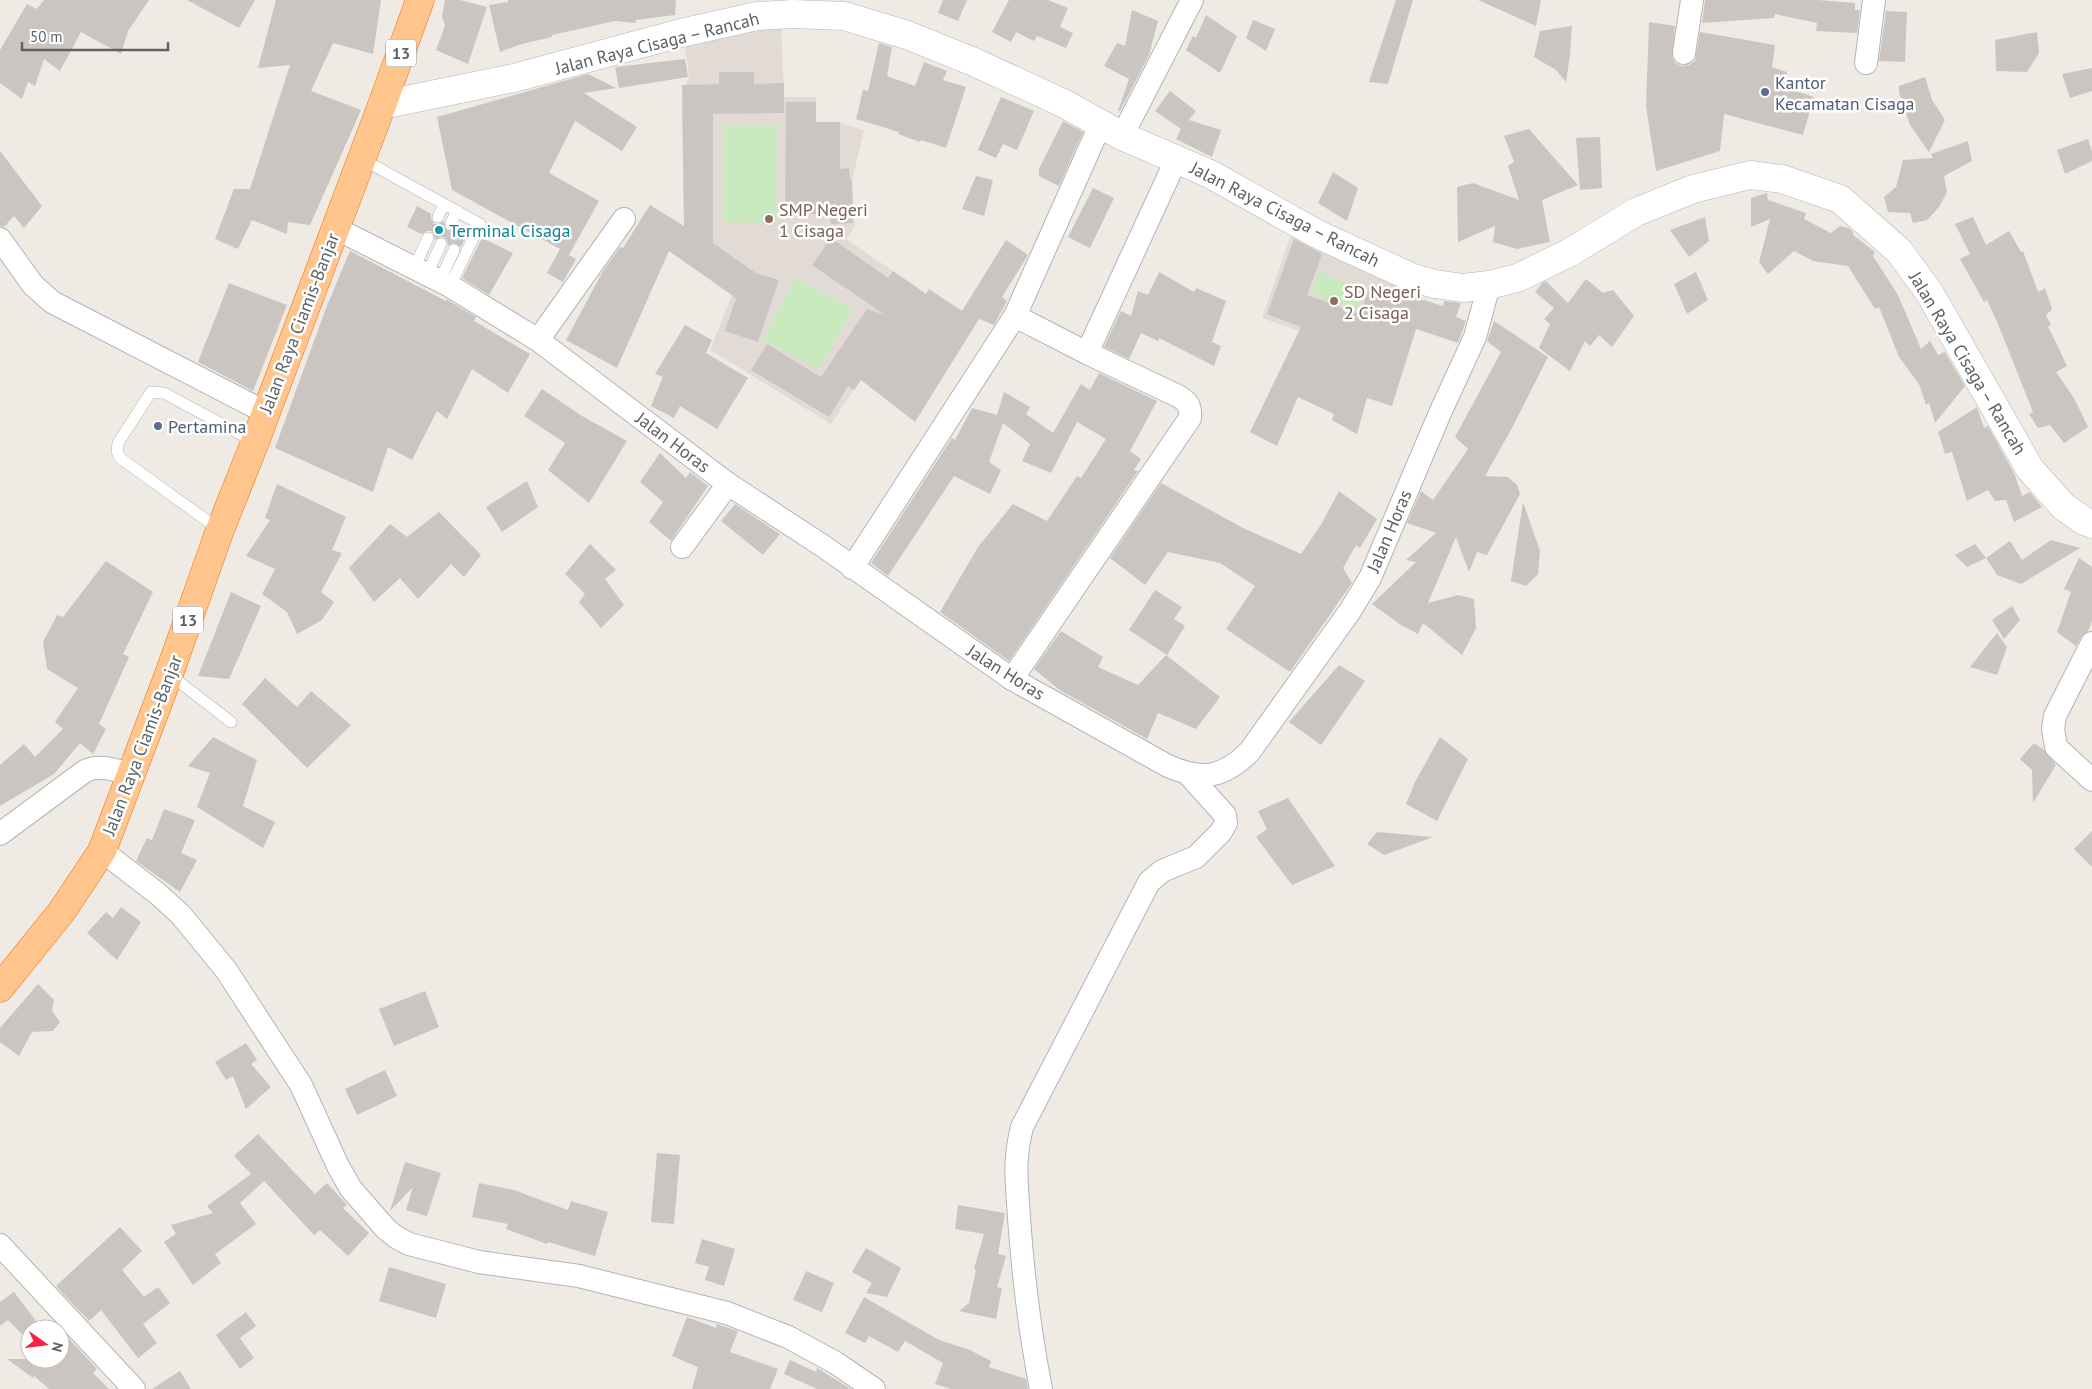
<svg xmlns="http://www.w3.org/2000/svg" width="2092" height="1389" font-family="'PT Sans',sans-serif">
	<rect width="100%" height="100%" fill="#f0eae4"/>
	<g fill="#e2dbd5">
		<path d="M781 22 784 97H816V122H840L864 131 852 180 855 227 846 239 921 290 831 424 710 350 732 295 684 228 682 108 689 74 684 39Z"/>
		<path d="M1293 229 1406 284 1379 360 1262 318Z"/>
	</g>
	<g fill="#c9e9bf">
		<path d="M724 126H777L776 223 723 222Z"/>
		<path d="M1319 272 1364 289 1356 310 1312 293Z"/>
		<path d="M796 278 852 309 819 370 762 339Z"/>
	</g>
	<g fill="#cbc5c1">
		<path d="M44 0H149L128 31 121 54 81 32 60 71 44 59 35 86 28 82 22 99 0 83V50L27 4 37 9Z"/>
		<path d="M187 0H255L239 28Z"/>
		<path d="M276 0H381L373 54 333 43 311 91 361 110 310 225 288 222 287 234 252 220 238 249 215 239 234 189H250L290 65 258 68Z"/>
		<path d="M445 0H460L487 7 468 64 436 50 445 26 442 16Z"/>
		<path d="M508 0H676L675 15 636 20 635 23 615 21 552 35V37L522 44 500 52 489 5 508 2Z"/>
		<path d="M943 0H967L958 21 938 13Z"/>
		<path d="M1009 0H1048L1068 8 1060 27 1073 33 1066 48 1037 36 1034 41 1016 32 1011 42 992 32Z"/>
		<path d="M1396 0H1413L1388 84 1369 82Z"/>
		<path d="M1478 0H1541L1536 26Z"/>
		<path d="M1705 0H1818L1855 3V10H1860L1857 33 1816 31 1817 23 1775 14 1774 18 1702 23Z"/>
		<path d="M1132 10 1158 21 1149 55 1120 111H1118L1129 79 1104 66 1117 43 1125 46Z"/>
		<path d="M1886 11 1907 12 1905 62 1879 61Z"/>
		<path d="M1206 15 1237 36 1220 73 1186 50 1193 36 1196 38Z"/>
		<path d="M1253 20 1275 29 1266 51 1246 38Z"/>
		<path d="M1649 22 1675 26 1672 57 1675 63 1682 66 1689 65 1695 61 1700 32 1775 45 1772 67 1787 72 1784 87 1814 97 1803 135 1724 114 1720 151 1656 171 1646 107Z"/>
		<path d="M1572 26 1570 55 1566 82 1556 70 1534 57 1540 31Z"/>
		<path d="M2037 32 2039 53 2027 72 1996 71 1995 40Z"/>
		<path d="M879 43 892 47 887 76 915 86 924 62 947 71 943 80 966 87 946 148 921 140 920 142 898 134 899 132 856 119 863 90 868 91Z"/>
		<path d="M685 59 688 77 619 88 615 67Z"/>
		<path d="M2092 68V91L2070 98 2062 74Z"/>
		<path d="M719 72H754V84L784 83V113L713 114V243L756 273 779 280 758 342 725 331 736 298 669 251 617 368 566 340 603 271 620 247 623 248 650 205 684 226 682 85 719 84Z"/>
		<path d="M588 74 616 88 584 93 637 127 622 151 575 121 549 173 599 201 569 255 565 253 576 259 563 282 547 273 560 249 452 190 437 117Z"/>
		<path d="M1925 77 1932 100 1945 120 1929 152 1910 125 1899 93V86Z"/>
		<path d="M1170 91 1196 111 1189 120 1221 130 1212 157 1176 139 1181 129 1155 111Z"/>
		<path d="M1001 97 1034 111 1017 150 1003 144 996 158 978 150Z"/>
		<path d="M786 102H816V122H840V169L849 168 850 180H852L853 223 831 224 830 214H785Z"/>
		<path d="M1063 121 1083 132 1059 186 1039 176V169Z"/>
		<path d="M1529 129 1578 185 1542 200 1550 242 1517 249 1493 242 1495 226 1458 242 1457 187 1473 183 1519 200 1508 166 1514 162 1504 136Z"/>
		<path d="M1600 137 1602 188 1580 190 1576 138Z"/>
		<path d="M2088 139 2092 152V161L2065 174 2057 150Z"/>
		<path d="M1968 141 1972 161 1944 176 1947 192 1939 207 1927 220 1913 223 1910 213 1888 212 1884 197 1896 187 1903 160 1933 158 1931 154Z"/>
		<path d="M0 151 42 206 24 228 14 216 4 227 0 226Z"/>
		<path d="M1333 172 1358 188 1347 221 1318 203Z"/>
		<path d="M976 176 993 180 984 216 962 209Z"/>
		<path d="M1093 188 1114 198 1090 248 1068 237Z"/>
		<path d="M1767 193 1768 200 1806 213 1804 219 1831 233 1840 226 1849 228 1853 232V235L1875 252 1873 256 1898 295 1921 349 1930 341 1938 355 1945 352 1965 386 1935 423 1929 403 1926 405 1919 384 1899 357 1879 307 1875 309 1848 266 1813 261 1794 251 1768 274 1759 262 1770 219 1751 227V198Z"/>
		<path d="M417 206 431 214V218L434 224H439L444 221 445 227 448 230 455 229 458 226 468 231 461 247 454 243 448 246 447 240 444 237H440L435 240 434 234 431 231H427L422 234 407 227Z"/>
		<path d="M1705 217 1709 241 1689 257 1670 230Z"/>
		<path d="M1973 217 1986 245 2009 231 2021 252 2023 251 2038 292 2045 288 2052 309 2046 315 2051 325 2048 326 2067 366 2056 372 2074 398 2088 427 2064 443 2050 425 2038 428 2029 414 2033 412 1998 324 1987 300 1984 302 1960 259 1970 254 1955 224Z"/>
		<path d="M482 238 513 253 489 295 462 278Z"/>
		<path d="M831 238 888 278 893 271 926 294 929 289 962 311 1006 240 1028 255 1002 297 1007 301 994 325 979 319 915 422 861 380 854 390 848 386 829 417 751 370 767 344 821 377 867 309 885 315 812 265Z"/>
		<path d="M1294 239 1322 254 1307 295 1360 314 1369 289 1402 301 1404 294 1443 306 1444 301 1461 303 1456 317 1466 321 1458 343 1416 329 1392 406 1367 398 1357 434 1332 420 1334 414 1298 397 1277 446 1250 432 1301 327 1267 314Z"/>
		<path d="M350 251 446 301V299L476 317 474 321 530 354 508 393 472 369 447 419 437 411 412 460 388 447 373 492 275 448 326 308Z"/>
		<path d="M1159 272 1194 292 1196 288 1226 301 1212 342 1221 346 1214 366 1159 338 1158 341 1141 333 1129 359 1104 347 1121 311 1131 316 1138 291 1148 295Z"/>
		<path d="M1696 272 1708 300 1687 314 1674 284Z"/>
		<path d="M1586 279 1603 293 1613 290 1634 316 1612 347 1599 335 1590 346 1585 341 1570 371 1539 348 1550 324 1544 319 1554 308 1535 292 1542 283 1546 281 1568 303Z"/>
		<path d="M229 283 287 305 253 391 198 362Z"/>
		<path d="M1494 321 1548 357 1512 428 1485 476 1508 477 1517 485 1520 494 1487 555 1477 552 1469 572 1456 537 1428 603 1458 595 1474 599 1476 628 1462 655 1423 623 1418 634 1401 625 1372 604 1416 562 1406 560 1436 533 1407 523 1421 491 1433 500 1468 449 1455 437 1501 352 1487 341Z"/>
		<path d="M685 325 712 340 706 353 748 378 717 429 680 406 674 418 651 406 663 377 655 374Z"/>
		<path d="M1099 373 1157 401 1130 451 1141 459 1134 470 1138 471 1009 661 940 612 978 547 1013 504 1047 521 1077 476 1081 478 1106 439 1077 422 1051 473 1022 461 1030 444 1003 423 989 462 1001 470 990 494 954 476 888 576 871 563 952 438 955 440 972 408 997 415 1004 392 1030 407 1026 414 1053 433 1081 384 1090 390Z"/>
		<path d="M542 389 582 416 627 441 589 503 548 470 565 443 524 416Z"/>
		<path d="M1977 407 1984 428 1988 426 2015 475 2022 496 2030 492 2042 507 2014 522 2006 500 1995 501 1988 490 1967 501 1952 452 1945 454 1938 432Z"/>
		<path d="M660 453 686 478 690 472 708 486 671 541 649 522 663 502 640 482Z"/>
		<path d="M527 481 538 507 502 532 486 507Z"/>
		<path d="M1161 483 1243 528 1301 554 1322 523 1339 491 1377 519 1360 548 1356 545 1343 568 1352 583 1290 672 1226 629 1255 586 1220 563 1168 552 1145 585 1110 558Z"/>
		<path d="M277 484 346 517 332 550 342 553 321 592 334 602 322 620 297 634 287 612 262 594 275 569 246 556 270 520 265 518Z"/>
		<path d="M1523 502 1540 551 1538 574 1526 586 1511 581Z"/>
		<path d="M735 504 780 534 763 555 721 521Z"/>
		<path d="M439 512 481 555 464 577 451 564 418 599 400 578 374 602 349 568 390 524 407 537Z"/>
		<path d="M2051 540 2080 548 2021 584 1997 575 1986 558 2010 541 2022 560Z"/>
		<path d="M590 544 616 570 605 579 624 605 601 628 579 602 585 594 565 574Z"/>
		<path d="M1975 544 1986 558 1967 567 1955 555Z"/>
		<path d="M2079 558 2092 567V621L2088 631 2081 637 2076 646 2057 632 2071 592 2064 589Z"/>
		<path d="M106 561 153 592 123 654 129 657 99 724 106 729 93 754 80 743 54 774 0 806V765L24 744 35 757 63 729 55 722 78 688 47 669 43 642 57 615 63 617Z"/>
		<path d="M1155 590 1182 607 1174 619 1185 626 1167 655 1129 630Z"/>
		<path d="M231 592 261 606 229 679 198 676Z"/>
		<path d="M2012 606 2020 620 2004 639 1992 620Z"/>
		<path d="M1061 631 1103 657 1098 667 1138 685 1166 655 1220 697 1196 729 1158 713 1147 739 1061 691 1034 669Z"/>
		<path d="M1997 633 2007 647 1997 675 1970 667Z"/>
		<path d="M1339 665 1365 681 1321 745 1289 722Z"/>
		<path d="M265 678 297 707 311 691 351 725 307 768 242 704Z"/>
		<path d="M213 737 257 760 243 806 275 822 263 848 197 807 210 773 188 766Z"/>
		<path d="M1440 737 1468 759 1437 821 1406 804 1415 782Z"/>
		<path d="M2034 743 2044 750 2056 765 2033 803 2032 770 2020 759Z"/>
		<path d="M1288 798 1335 866 1292 885 1256 837 1267 829 1258 811Z"/>
		<path d="M164 809 195 820 181 853 197 860 180 892 136 861 147 838 152 840Z"/>
		<path d="M2092 831V867L2074 849Z"/>
		<path d="M1377 832 1433 837 1384 855 1367 844Z"/>
		<path d="M121 907 141 922 117 960 87 933 106 912 113 918Z"/>
		<path d="M38 984 54 1000 52 1011 60 1022 53 1031 32 1032 19 1056 0 1042V1028Z"/>
		<path d="M425 991 439 1027 394 1046 379 1009Z"/>
		<path d="M246 1043 257 1060 251 1064 271 1087 246 1109 233 1076 226 1080 215 1062Z"/>
		<path d="M385 1070 397 1096 357 1115 345 1089Z"/>
		<path d="M258 1134 315 1194 327 1183 347 1205 343 1208 369 1233 348 1256 320 1230 314 1235 264 1181 240 1203 256 1224 215 1254 221 1263 193 1285 164 1242 176 1234 171 1225 213 1213 207 1206 251 1174 234 1156Z"/>
		<path d="M657 1153 680 1155 674 1224 651 1222Z"/>
		<path d="M405 1162 441 1173 427 1216 406 1210 413 1187 390 1211Z"/>
		<path d="M479 1183 514 1190 568 1210 571 1201 608 1212 595 1256 548 1242 547 1244 506 1229 508 1224 472 1217Z"/>
		<path d="M958 1205 1005 1213 998 1254 1006 1256 997 1287 1002 1288 996 1319 959 1311 969 1303 976 1270 974 1269 984 1234 955 1229Z"/>
		<path d="M120 1227 142 1251 122 1270 144 1297 158 1287 170 1303 143 1324 157 1343 138 1358 101 1310 89 1321 56 1286Z"/>
		<path d="M702 1239 735 1249 724 1286 705 1280 709 1267 695 1263Z"/>
		<path d="M866 1248 901 1268 887 1297 866 1293 872 1283 852 1272Z"/>
		<path d="M389 1267 446 1284 436 1318 379 1301Z"/>
		<path d="M806 1271 834 1283 822 1312 793 1300Z"/>
		<path d="M14 1292 42 1329H30V1342L8 1320 0 1326V1302Z"/>
		<path d="M864 1297 939 1340 970 1350 991 1361 989 1367 1026 1379 1028 1389H951L935 1384 943 1363 905 1341 898 1352 869 1336 865 1343 845 1333Z"/>
		<path d="M246 1312 256 1326 240 1338 254 1358 240 1369 216 1335Z"/>
		<path d="M687 1317 716 1328 717 1324 738 1331 730 1352 778 1369 770 1389H692L698 1367 672 1356Z"/>
		<path d="M60 1329 97 1369 93 1373 109 1389H49L34 1376 33 1378 7 1359H60Z"/>
		<path d="M790 1360 816 1372 817 1368 851 1389H817L784 1374Z"/>
		<path d="M180 1371 191 1389H152Z"/>
	</g>
	<g fill="none" stroke-linecap="round" stroke-linejoin="round">
		<defs>
			<g id="lane">
				<path d="M362 159 480 224 450 286"/>
				<path d="M438 217 444 204"/>
				<path d="M451 223 457 211"/>
				<path d="M414 268 428 238"/>
				<path d="M427 274 441 244"/>
				<path d="M440 281 454 250"/>
				<path d="M220 530 120 458 117 451 118 443 151 392 164 393 255 442"/>
				<path d="M169 674 231 722"/>
			</g>
			<g id="street">
				<path d="M1684 53 1692 0"/>
				<path d="M1866 63 1874 0"/>
				<path d="M1122 136 1192 0"/>
				<path d="M335 228 450 286 538 340 728 484 823 546 1012 679 1168 766C1202 781 1224 778 1250 751L1350 611 1370 578 1440 413 1475 337 1489 285"/>
				<path d="M0 239 33 285 52 302 265 412"/>
				<path d="M538 340 624 219"/>
				<path d="M1087 353 1176 160"/>
				<path d="M682 547 728 484"/>
				<path d="M852 568 1015 316 1101 123"/>
				<path d="M2092 643 2055 716 2053 729 2056 747 2092 780"/>
				<path d="M1012 679 1190 418C1191 406 1188 402 1178 396L1087 353 1015 316"/>
				<path d="M0 834 85 771C100 764 115 770 131 774"/>
				<path d="M102 851 158 894 181 915 226 970 301 1085 338 1166 351 1189 386 1229 396 1237 409 1244 479 1262 579 1276 727 1313 788 1337 836 1363 874 1389"/>
				<path d="M0 1245 134 1389"/>
				<path d="M1041 1389C1030 1333 1023 1275 1019 1218 1017 1182 1013 1163 1022 1127L1149 882 1162 871 1196 857 1221 832 1226 823 1225 815 1188 774"/>
			</g>
			<path id="secondary" d="M382 105 514 78 681 33 757 16 793 14 844 16 907 35 974 62 1065 104 1122 136 1210 174 1317 234 1413 278 1435 284 1463 288 1489 285 1517 278 1569 253 1636 212 1693 189 1750 175 1782 179 1840 199 1899 251 1929 292 2030 469 2064 507 2084 521 2092 524"/>
			<path id="highway" d="M0 988 62 911 102 851 169 674 220 530 255 442 382 105 420 0"/>
		</defs>
		<use href="#lane" stroke="#b0b5b8" stroke-width="12"/>
		<use href="#street" stroke="#b0b5b8" stroke-width="24"/>
		<use href="#secondary" stroke="#b1b7ba" stroke-width="29"/>
		<use href="#highway" stroke="#f46b00" stroke-width="29"/>
		<use href="#lane" stroke="#fff" stroke-width="11"/>
		<use href="#street" stroke="#fff" stroke-width="22"/>
		<use href="#secondary" stroke="#fff" stroke-width="28"/>
		<use href="#highway" stroke="#ffc58c" stroke-width="28"/>
	</g>
	<g fill="#5c6f8a" stroke="#fff" stroke-width="2">
		<circle cx="1765" cy="92" r="5"/>
		<circle cx="158" cy="426" r="5"/>
	</g>
	<g fill="#8d6e63" stroke="#fff" stroke-width="2">
		<circle cx="769" cy="219" r="5"/>
		<circle cx="1334" cy="301" r="5"/>
	</g>
	<circle fill="#0f9aa8" stroke="#fff" stroke-width="2" cx="439" cy="230" r="5"/>
	<g text-anchor="middle" dominant-baseline="central" stroke-width="5" stroke-linejoin="round" paint-order="stroke">
		<g fill="#fff" stroke="#8d9294" stroke-width="1">
			<rect x="386" y="39.5" width="30" height="27" rx="4"/>
			<rect x="173" y="606.5" width="30" height="27" rx="4"/>
		</g>
		<g font-size="16" font-weight="bold" fill="#5c6366">
			<text x="401" y="53">13</text>
			<text x="188" y="620">13</text>
		</g>
		<g font-size="18" fill="#5c6366" stroke="#fff">
			<text transform="translate(657 43) rotate(-14)">Jalan Raya Cisaga – Rancah</text>
			<text transform="translate(1285 214) rotate(27)">Jalan Raya Cisaga – Rancah</text>
			<text transform="translate(299 323) rotate(-69)">Jalan Raya Ciamis-Banjar</text>
			<text transform="translate(1968 363) rotate(59)">Jalan Raya Cisaga – Rancah</text>
			<text transform="translate(673 442) rotate(37)">Jalan Horas</text>
			<text transform="translate(1389 531) rotate(-67)">Jalan Horas</text>
			<text transform="translate(1006 672) rotate(32)">Jalan Horas</text>
			<text transform="translate(142 745) rotate(-69)">Jalan Raya Ciamis-Banjar</text>
		</g>
		<g font-size="18" fill="#4e5e75" stroke="#fff" text-anchor="start">
			<text x="1775" y="82">Kantor<tspan x="1775" dy="21">Kecamatan Cisaga</tspan></text>
			<text x="168" y="426">Pertamina</text>
		</g>
		<g font-size="18" fill="#785e54" stroke="#fff" text-anchor="start">
			<text x="779" y="209">SMP Negeri<tspan x="779" dy="21">1 Cisaga</tspan></text>
			<text x="1344" y="291">SD Negeri<tspan x="1344" dy="21">2 Cisaga</tspan></text>
		</g>
		<g font-size="18" fill="#0d838f" stroke="#fff" text-anchor="start">
			<text x="449" y="230">Terminal Cisaga</text>
		</g>
	</g>
	<g transform="translate(45 1344) rotate(104)"><circle r="24" fill="#ffffff" stroke="#bec1c2"/>
	<path d="M0-4L9 19L0 12L-9 19Z" fill="#f72347"/>
	<text y="-8" font-size="14" font-weight="bold" text-anchor="middle" fill="#5c6366">N</text>
	</g>
	<path d="M22 42v8h146v-8" fill="none" stroke="#5c6366" stroke-width="2.5"/>
	<text x="30" y="42" font-size="15" fill="#5c6366" stroke="#ffffff" stroke-width="4" paint-order="stroke">50 m</text>
</svg>
